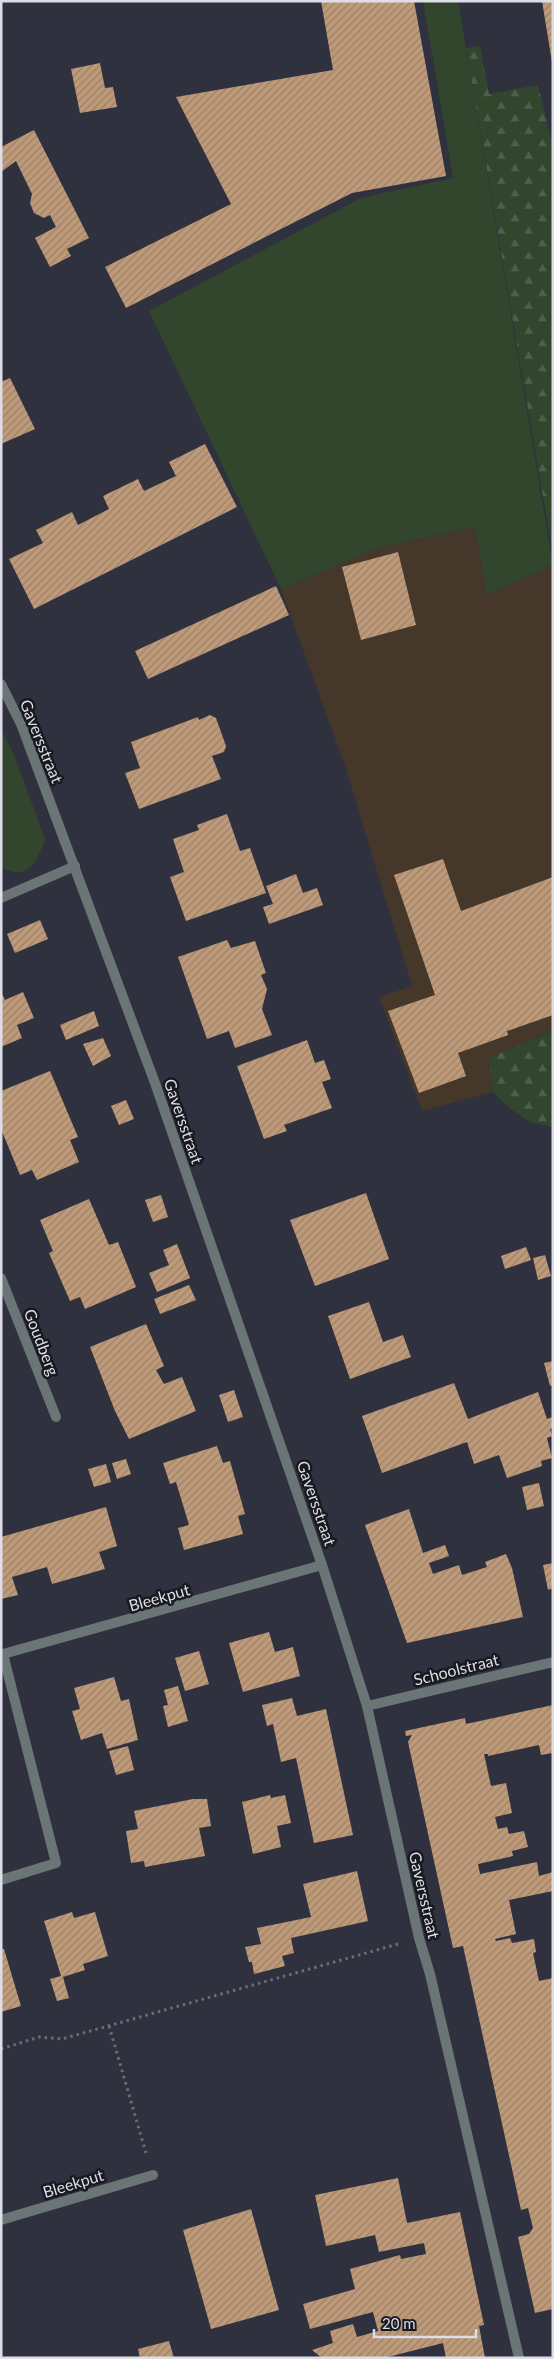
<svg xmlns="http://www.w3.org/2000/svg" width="554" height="2359" font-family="Lato,sans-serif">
	<defs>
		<pattern id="forest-firs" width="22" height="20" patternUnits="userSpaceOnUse" patternTransform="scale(1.25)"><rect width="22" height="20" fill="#31462d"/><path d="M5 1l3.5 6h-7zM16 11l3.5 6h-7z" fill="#4e604b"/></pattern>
		<pattern id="building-hatch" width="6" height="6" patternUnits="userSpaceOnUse" patternTransform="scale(1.25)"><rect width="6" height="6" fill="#bf9a79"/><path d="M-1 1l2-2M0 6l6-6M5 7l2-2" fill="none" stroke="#9a8069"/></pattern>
	</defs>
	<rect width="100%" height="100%" fill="#2f313f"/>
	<path fill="#453729" d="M476 527 487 595 553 565V1031L489 1058 493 1092 422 1111 379 997 412 986 344 763 281 589 378 548Z"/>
	<g fill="#31462d">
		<path d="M423 1H458L553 565 487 595 475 527 378 548 281 589 149 311 361 198 453 178Z"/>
		<path d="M1 729 14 755 45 839C37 862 28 882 1 867Z"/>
	</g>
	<g fill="url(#forest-firs)">
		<path d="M480 46 489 94 538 85 553 146V555L466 48Z"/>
		<path d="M553 1031V1127L530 1122 507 1106 493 1092 489 1058Z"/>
	</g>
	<g fill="url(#building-hatch)">
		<path d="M321 1H414L446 176 352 193 126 308 105 267 231 204 176 97 333 70Z"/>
		<path d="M542 1H553V62H552Z"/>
		<path d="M100 63 105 88 113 87 117 107 80 113 71 69Z"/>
		<path d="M34 130 89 238 67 249 71 256 50 267 35 238 56 227 50 215 44 218 34 213 30 203 32 194 16 161 1 172V147Z"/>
		<path d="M10 378 35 429 1 444V382Z"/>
		<path d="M205 444 237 507 34 609 9 559 43 543 36 530 72 512 78 525 109 509 103 496 138 479 144 491 176 476 169 462Z"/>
		<path d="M398 552 416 625 361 640 342 567Z"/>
		<path d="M276 586 289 615 148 679 135 651Z"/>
		<path d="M210 715 216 718 226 746 224 752 212 756 221 779 139 809 125 773 140 768 131 742 198 717 199 720Z"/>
		<path d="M227 814 240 851 250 848 266 893 186 921 170 877 184 872 173 839 199 830 197 825Z"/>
		<path d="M443 859 461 911 553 877V1015L507 1031 508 1035 458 1053 466 1076 419 1093 388 1011 435 995 394 875Z"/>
		<path d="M296 874 303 893 317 888 323 905 269 924 263 907 273 904 266 886Z"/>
		<path d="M40 920 48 939 15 953 7 934Z"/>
		<path d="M227 940 231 948 255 941 266 973 261 975 267 989 262 1009 272 1035 235 1048 229 1031 207 1039 178 957Z"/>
		<path d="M1 992 5 1000 23 992 34 1018 17 1025 22 1038 1 1047Z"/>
		<path d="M94 1011 99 1026 66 1040 60 1025Z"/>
		<path d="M103 1038 111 1056 93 1066 83 1044Z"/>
		<path d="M307 1040 315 1063 324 1060 331 1079 322 1082 332 1108 284 1125 287 1131 264 1139 237 1066Z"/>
		<path d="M50 1071 78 1137 70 1140 79 1162 37 1180 32 1170 20 1175 1 1129V1091Z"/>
		<path d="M126 1100 134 1119 119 1125 111 1106Z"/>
		<path d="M366 1193 389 1259 315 1286 290 1220Z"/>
		<path d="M161 1195 168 1217 153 1222 145 1200Z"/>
		<path d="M89 1199 109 1245 118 1242 136 1287 85 1309 80 1297 70 1301 49 1253 53 1251 40 1220Z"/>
		<path d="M177 1244 190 1278 157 1292 149 1273 169 1265 163 1250Z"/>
		<path d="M526 1247 531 1260 505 1269 501 1256Z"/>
		<path d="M545 1255 551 1276 538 1280 533 1258Z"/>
		<path d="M189 1285 196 1300 160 1314 154 1299Z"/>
		<path d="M369 1302 383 1342 403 1335 411 1357 350 1379 328 1316Z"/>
		<path d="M146 1324 164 1366 156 1370 164 1384 182 1377 196 1411 129 1439 115 1411 90 1347Z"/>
		<path d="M553 1361V1385L550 1386 544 1363Z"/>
		<path d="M454 1383 468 1419 538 1392 547 1419 553 1417V1428L550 1429 552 1436 547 1438 552 1458 541 1461 542 1466 507 1478 499 1455 474 1464 467 1442 382 1473 362 1416Z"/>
		<path d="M234 1390 243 1417 228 1422 219 1395Z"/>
		<path d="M217 1446 223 1463 230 1461 245 1514 238 1516 243 1534 184 1550 178 1528 189 1525 176 1482 170 1484 163 1463Z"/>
		<path d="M126 1459 131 1474 117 1479 112 1463Z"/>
		<path d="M106 1464 111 1482 94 1487 88 1469Z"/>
		<path d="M539 1483 544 1506 527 1510 522 1487Z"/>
		<path d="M106 1507 117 1546 99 1552 105 1569 52 1584 47 1567 12 1577 18 1595 1 1599V1537Z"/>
		<path d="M409 1509 423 1553 445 1545 449 1556 429 1563 433 1574 459 1565 462 1575 487 1567 485 1562 506 1554 512 1568 523 1617 407 1643 365 1525Z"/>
		<path d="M553 1563V1588L548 1590 543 1565Z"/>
		<path d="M269 1632 275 1652 293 1647 300 1676 243 1692 229 1643Z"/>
		<path d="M199 1651 209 1684 185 1691 175 1658Z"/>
		<path d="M114 1677 121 1701 129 1699 138 1740 107 1749 102 1733 81 1740 72 1711 80 1709 74 1688Z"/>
		<path d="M178 1686 188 1721 168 1727 163 1706 168 1705 164 1690Z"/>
		<path d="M292 1698 297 1716 326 1709 353 1835 314 1843 296 1758 281 1762 273 1724 267 1726 262 1705Z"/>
		<path d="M553 1705V1753L541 1755 539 1745 488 1756V1754H484L491 1786 506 1783 512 1813 495 1817 498 1829 507 1827 509 1834 524 1831 528 1847 512 1851 513 1856 478 1864 480 1874 537 1862 539 1876 553 1872V1891L509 1900 516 1934 495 1939 496 1941 510 1938 512 1943 534 1939 536 1952 533 1953 539 1981 553 1978V2309L535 2313 518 2237 529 2234 533 2228 528 2208 521 2210 463 1946 453 1948 408 1742 412 1735 406 1736 405 1731 465 1718 466 1724Z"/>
		<path d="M128 1746 134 1770 116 1775 109 1751Z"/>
		<path d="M270 1795 271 1798 285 1795 291 1823 277 1826 281 1847 253 1854 242 1802Z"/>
		<path d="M193 1799H207L211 1826 199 1828 205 1856 145 1867 144 1861 131 1863 126 1831 138 1829 134 1811Z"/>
		<path d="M357 1871 368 1921 291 1938 294 1953 282 1956 285 1966 254 1974 252 1962H249L245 1947 261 1944 257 1928 311 1917 303 1884Z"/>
		<path d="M72 1912 74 1918 95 1912 108 1956 83 1964 85 1970 63 1977 69 1998 57 2001 50 1979 61 1976 44 1921Z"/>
		<path d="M1 1949H4L21 2006 1 2012Z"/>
		<path d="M398 2178 407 2223 460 2212 484 2325 479 2326 485 2358H446L443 2343 384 2358H322L312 2350 333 2343 330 2331 353 2324 357 2337 378 2331 373 2312 310 2329 303 2304 355 2289 350 2269 400 2255 401 2259 426 2254 424 2243 379 2252 375 2235 326 2246 315 2195Z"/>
		<path d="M251 2209 279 2310 211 2329 183 2230Z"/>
		<path d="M169 2341 174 2358H140L138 2349Z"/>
	</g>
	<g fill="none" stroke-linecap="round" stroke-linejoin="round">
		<g stroke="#6a6c78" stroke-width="3" stroke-dasharray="2.5 4" stroke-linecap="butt">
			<path d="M109 2026 146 2153"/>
			<path d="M1 2049 39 2037 62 2039 398 1944"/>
		</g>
		<g stroke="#6c7575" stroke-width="10">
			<path d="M1 684 21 724 155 1083 322 1565 367 1706 419 1938 430 1974 519 2358"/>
			<path d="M1 898 75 866"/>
			<path d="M1 1278 56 1417"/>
			<path d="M367 1706 553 1662"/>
			<path d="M1 1880 56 1863 3 1654 322 1565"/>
			<path d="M1 2220 153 2175"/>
		</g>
	</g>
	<g text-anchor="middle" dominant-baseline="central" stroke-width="5" stroke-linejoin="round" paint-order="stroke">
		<g font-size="16" fill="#dddee7" stroke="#191a20">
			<text transform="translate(42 741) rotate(68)">Gaversstraat</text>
			<text transform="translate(184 1121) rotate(71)">Gaversstraat</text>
			<text transform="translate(42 1342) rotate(69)">Goudberg</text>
			<text transform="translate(317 1503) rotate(71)">Gaversstraat</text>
			<text transform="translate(159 1597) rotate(-16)">Bleekput</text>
			<text transform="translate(456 1669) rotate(-14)">Schoolstraat</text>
			<text transform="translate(425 1895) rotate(77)">Gaversstraat</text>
			<text transform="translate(73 2183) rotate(-17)">Bleekput</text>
		</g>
	</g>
	<rect width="554" height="2359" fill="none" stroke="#dddee7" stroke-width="5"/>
	<path d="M374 2329v8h102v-8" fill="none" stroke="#dddee7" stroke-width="2.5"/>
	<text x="382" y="2329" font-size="15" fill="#dddee7" stroke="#191a20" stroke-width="4" paint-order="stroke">20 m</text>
</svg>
